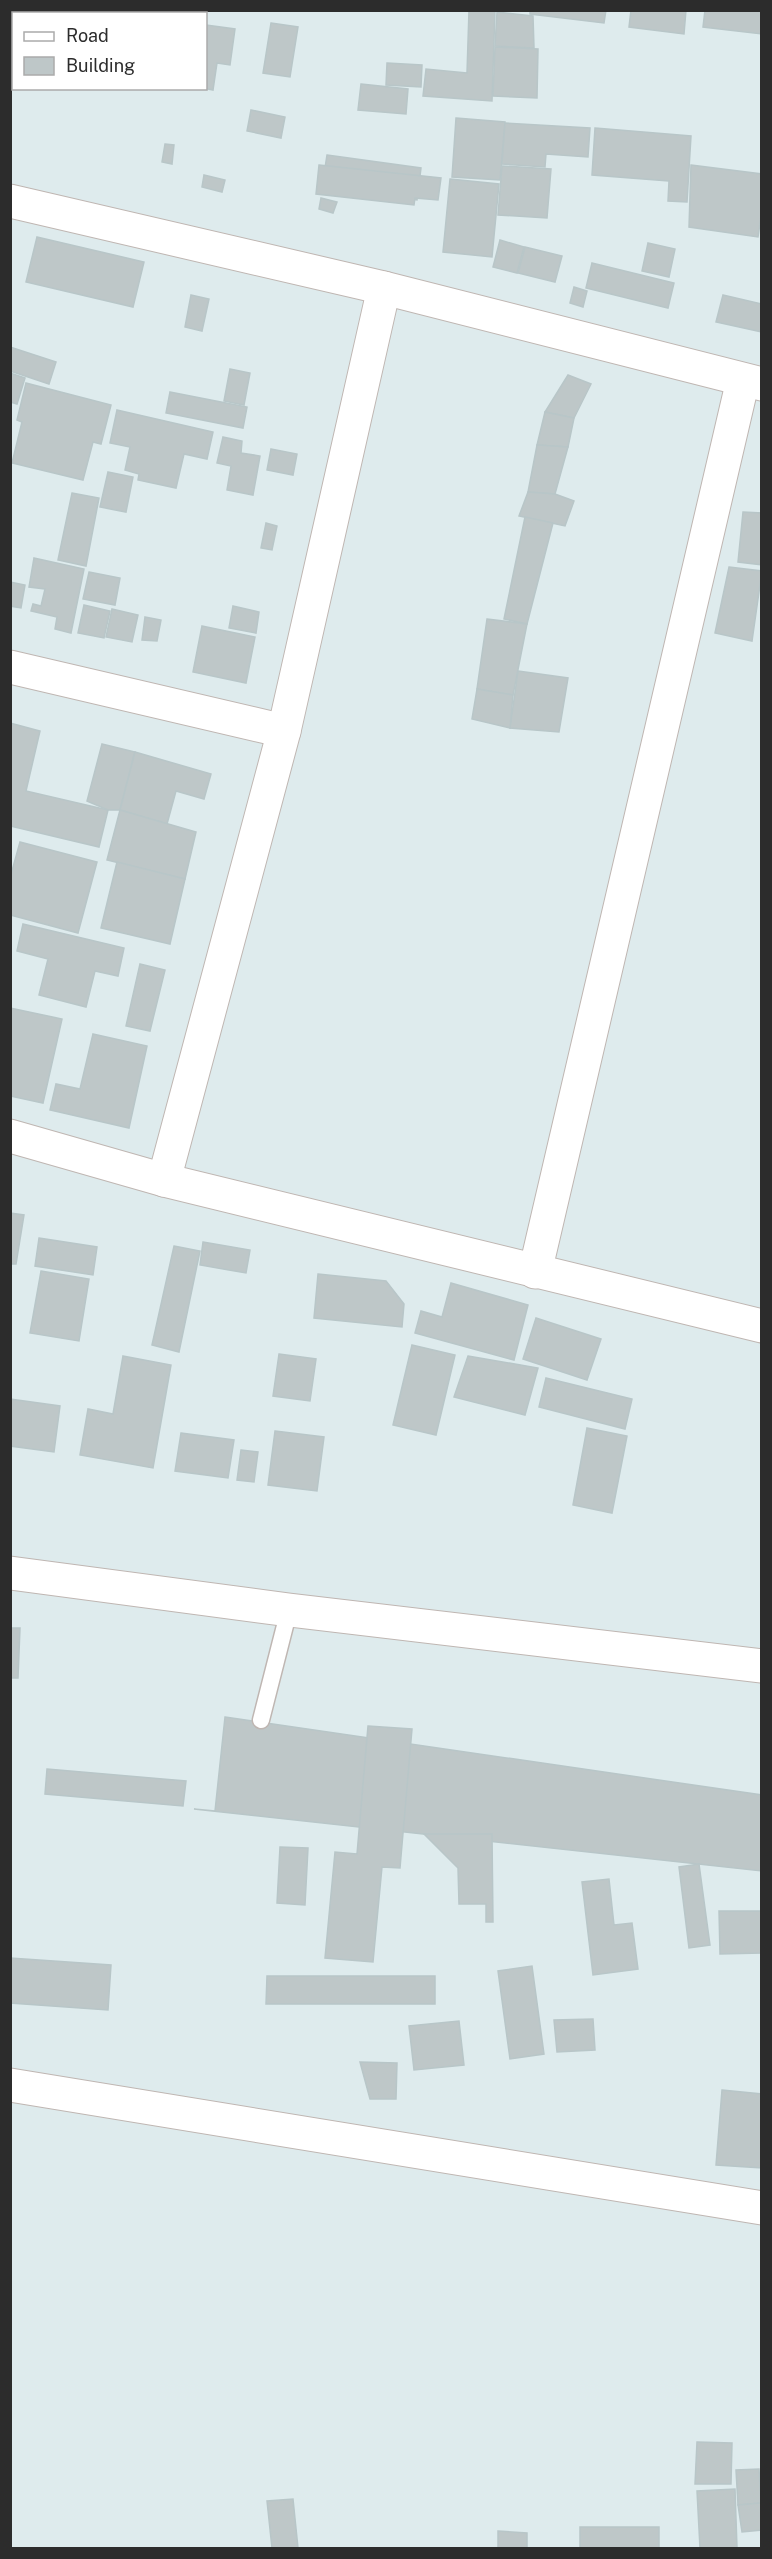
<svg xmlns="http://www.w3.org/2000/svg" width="772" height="2559" font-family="'Public Sans',sans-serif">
	<rect width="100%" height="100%" fill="#deebed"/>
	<g fill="#bec7c8" stroke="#b8c6c8" stroke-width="1.5">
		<path d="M469 10H495L492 101 423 96 426 69 467 73Z"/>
		<path d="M530 10H606L604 23 530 14Z"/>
		<path d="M631 10H686L684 34 629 27Z"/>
		<path d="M705 10H762V34L703 27Z"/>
		<path d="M497 12 533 16 534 48 495 46Z"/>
		<path d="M271 23 298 27 290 77 263 73Z"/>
		<path d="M206 25 235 29 230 65 217 63 213 90 203 88H206Z"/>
		<path d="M495 47 538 49 537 98 493 96Z"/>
		<path d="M387 63 422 65 421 87 386 85Z"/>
		<path d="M361 84 408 89 406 114 358 110Z"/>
		<path d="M251 110 285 117 281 138 247 131Z"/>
		<path d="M456 118 505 122 500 180 452 177Z"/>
		<path d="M505 123 590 128 588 157 546 154 545 167 502 164Z"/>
		<path d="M595 128 691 136 687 202 668 201 669 181 592 175Z"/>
		<path d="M165 144 174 145 172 164 162 162Z"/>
		<path d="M327 155 421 168 417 200 322 187Z"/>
		<path d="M319 165 441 178 438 200 415 198 414 205 316 194Z"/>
		<path d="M691 165 762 174V210L758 237 689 227Z"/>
		<path d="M502 166 551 169 547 218 498 215Z"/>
		<path d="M204 175 225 180 222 192 202 187Z"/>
		<path d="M450 179 499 184 492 257 443 252Z"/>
		<path d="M321 198 337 202 333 213 319 209Z"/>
		<path d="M37 237 144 262 133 307 26 282Z"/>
		<path d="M500 240 524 247 517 273 493 267Z"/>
		<path d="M648 243 675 249 669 277 642 271Z"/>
		<path d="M525 247 562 256 555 282 518 273Z"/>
		<path d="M592 263 674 283 668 308 586 288Z"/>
		<path d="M574 287 587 291 583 307 570 303Z"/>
		<path d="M191 295 209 299 202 331 185 327Z"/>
		<path d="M723 295 762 304V332L716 322Z"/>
		<path d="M10 347 56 362 49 384 10 371Z"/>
		<path d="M230 369 250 373 244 405 224 401Z"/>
		<path d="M10 373 25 378 17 404 10 402Z"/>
		<path d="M568 375 591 384 574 418 545 412Z"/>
		<path d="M26 383 111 405 101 444 93 442 83 480 12 463 22 422 17 420Z"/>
		<path d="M170 392 247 407 243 428 166 413Z"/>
		<path d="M117 410 213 432 207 459 184 454 176 488 138 480 139 474 125 470 130 447 110 443Z"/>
		<path d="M545 412 574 418 568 447 537 445Z"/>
		<path d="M223 437 242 441 241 453 260 456 253 495 227 490 231 466 217 463Z"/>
		<path d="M537 445 568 447 555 494 528 492Z"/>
		<path d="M271 449 297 454 293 475 267 470Z"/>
		<path d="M108 472 133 477 126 512 100 507Z"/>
		<path d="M528 492 555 494 574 501 565 526 519 516Z"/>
		<path d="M72 493 99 498 86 566 58 560Z"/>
		<path d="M743 512 762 513V565L738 562Z"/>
		<path d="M525 517 553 523 527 624 504 619Z"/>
		<path d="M266 523 277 526 272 550 261 548Z"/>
		<path d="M34 558 84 569 71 633 55 629 57 617 31 611 33 604 41 606 45 589 29 587Z"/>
		<path d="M729 567 762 571 752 641 715 633Z"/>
		<path d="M89 572 120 578 115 605 83 599Z"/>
		<path d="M10 582 25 585 21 608 10 606Z"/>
		<path d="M84 605 110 611 104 638 78 633Z"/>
		<path d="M233 606 259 612 256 633 229 628Z"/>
		<path d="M112 609 138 615 132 642 106 637Z"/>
		<path d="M145 617 161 620 157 641 142 640Z"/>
		<path d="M487 619 527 624 513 695 477 689Z"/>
		<path d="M202 626 255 637 246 683 193 672Z"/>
		<path d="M518 671 568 678 559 732 510 728Z"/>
		<path d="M477 689 513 695 510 728 472 719Z"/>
		<path d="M10 723 40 731 26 791 108 810 99 847 10 826Z"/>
		<path d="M102 744 135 752 120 810H108L87 801Z"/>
		<path d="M135 752 211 774 204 799 176 791 167 824 120 810Z"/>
		<path d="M120 810 196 832 185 879 107 860Z"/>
		<path d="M20 842 97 862 78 933 10 915V878Z"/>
		<path d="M117 862 185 879 170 944 101 928Z"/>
		<path d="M23 924 124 948 118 976 95 971 86 1007 39 995 48 959 17 951Z"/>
		<path d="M140 964 165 970 150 1031 126 1026Z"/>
		<path d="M10 1008 62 1019 43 1103 10 1096Z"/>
		<path d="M93 1034 147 1046 129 1128 50 1110 56 1084 80 1089Z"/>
		<path d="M10 1213 24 1215 16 1264H10Z"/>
		<path d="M39 1238 97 1247 93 1275 35 1266Z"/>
		<path d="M203 1242 250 1250 246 1273 200 1265Z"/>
		<path d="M174 1246 200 1251 179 1352 152 1345Z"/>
		<path d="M41 1271 89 1279 79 1341 30 1333Z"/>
		<path d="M318 1274 386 1281 404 1304 402 1327 314 1318Z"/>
		<path d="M451 1283 528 1305 514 1360 415 1333 421 1311 442 1317Z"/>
		<path d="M536 1318 601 1339 587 1380 523 1359Z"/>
		<path d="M412 1345 455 1355 436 1435 393 1425Z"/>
		<path d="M279 1354 316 1359 310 1401 273 1396Z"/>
		<path d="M123 1356 171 1365 153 1468 80 1455 88 1409 113 1414Z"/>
		<path d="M468 1356 538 1368 525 1415 454 1397Z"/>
		<path d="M546 1378 632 1399 625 1429 539 1407Z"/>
		<path d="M10 1399 60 1406 54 1452 10 1446Z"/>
		<path d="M587 1428 627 1436 612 1513 573 1505Z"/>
		<path d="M275 1431 324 1437 317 1491 268 1485Z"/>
		<path d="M181 1433 234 1440 228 1478 175 1471Z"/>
		<path d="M241 1450 258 1452 254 1482 237 1480Z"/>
		<path d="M10 1628H20L18 1678H10Z"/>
		<path d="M225 1717 762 1795V1871L194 1809 215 1811Z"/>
		<path d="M368 1726 412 1729 400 1868 382 1867 373 1962 325 1958 335 1852 357 1854Z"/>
		<path d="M47 1769 186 1781 183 1806 45 1794Z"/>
		<path d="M424 1834H492L493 1922H486V1904H459L458 1868Z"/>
		<path d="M280 1847 308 1848 305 1905 277 1903Z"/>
		<path d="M699 1864 710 1945 689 1948 679 1867Z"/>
		<path d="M609 1879 614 1925 632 1923 638 1969 593 1975 582 1882Z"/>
		<path d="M719 1911H762V1953L720 1954Z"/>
		<path d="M10 1958 111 1965 108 2010 10 2003Z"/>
		<path d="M532 1966 544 2054 510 2059 498 1971Z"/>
		<path d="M267 1976H435V2004H266Z"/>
		<path d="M593 2019 595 2050 557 2052 554 2020Z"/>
		<path d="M459 2021 464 2065 414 2070 409 2026Z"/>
		<path d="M360 2062 397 2063 396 2099H370Z"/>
		<path d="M722 2090 762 2094V2168L716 2165Z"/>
		<path d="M697 2442 732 2443 731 2484H695Z"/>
		<path d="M759 2469 761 2503 738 2505 736 2470Z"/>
		<path d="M735 2489 737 2548H700L697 2491Z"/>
		<path d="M293 2499 298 2548H272L267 2501Z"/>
		<path d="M761 2503 762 2530 742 2532 738 2505Z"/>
		<rect x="580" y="2527" width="79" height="21"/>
		<path d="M498 2531 527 2533V2548H498Z"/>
	</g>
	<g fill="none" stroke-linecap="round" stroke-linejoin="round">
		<defs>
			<path id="lane" d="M261 1720 289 1610"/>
			<g id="street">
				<path d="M10 201 384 288 762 384"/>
				<path d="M10 667 284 731"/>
				<path d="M10 1136 164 1180 762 1326"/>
				<path d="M164 1180 284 731 384 288"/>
				<path d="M535 1272 743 380"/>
				<path d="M10 1573 289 1610 762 1666"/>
				<path d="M10 2085 762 2208"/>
			</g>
		</defs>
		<use href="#lane" stroke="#bfb6b2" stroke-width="19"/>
		<use href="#street" stroke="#bfb6b2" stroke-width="35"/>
		<use href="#lane" stroke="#fff" stroke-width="16"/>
		<use href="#street" stroke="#fff" stroke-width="33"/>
	</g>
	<rect width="772" height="2559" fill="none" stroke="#2c2c2c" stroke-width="24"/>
	<rect x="12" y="12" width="195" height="78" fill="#ffffff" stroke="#ababab" stroke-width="1.5"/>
	<rect x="24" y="32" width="30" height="9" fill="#ffffff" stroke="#ababab" stroke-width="1.5"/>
	<text x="66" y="42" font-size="18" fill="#2c2c2c">Road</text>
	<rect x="24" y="57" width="30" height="18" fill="#bec7c8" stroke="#ababab" stroke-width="1.5"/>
	<text x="66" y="72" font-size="18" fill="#2c2c2c">Building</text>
</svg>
